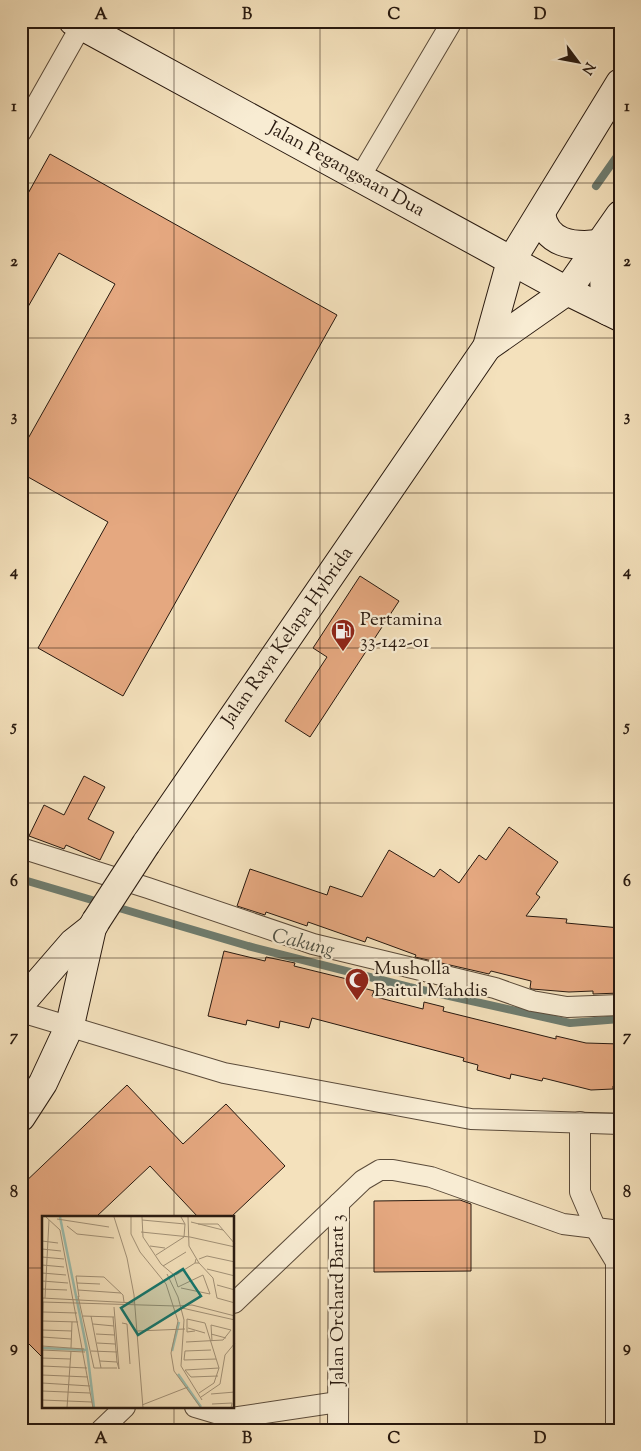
<svg xmlns="http://www.w3.org/2000/svg" width="641" height="1451" font-family="'Sorts Mill Goudy',serif">
	<rect width="100%" height="100%" fill="#f4e1bc"/>
	<filter id="stains"><feTurbulence type="fractalNoise" baseFrequency=".004" numOctaves="4"/><feColorMatrix values="0 0 0 0 .2 0 0 0 0 .09 0 0 0 0 .02 0 0 0 .5 -.17"/></filter>
	<radialGradient id="worn" r=".72"><stop offset=".6" stop-color="#630" stop-opacity="0"/><stop offset="1" stop-color="#630" stop-opacity=".3"/></radialGradient>
	<g fill="none" stroke-linecap="round" stroke-linejoin="round">
		<g stroke="#6e7c6f" stroke-width="8">
			<path d="M596 186 620 152"/>
			<path d="M21 869 24 880 248 946 409 987 570 1023 620 1019"/>
		</g>
	</g>
	<g fill="#e5a880" stroke="#28190f">
		<path d="M50 154 337 315 123 696 38 648 108 522 21 473V451L115 284 59 253 21 319V206Z"/>
		<path d="M360 576 399 601 310 737 285 721 327 657 313 648Z"/>
		<path d="M84 776 105 787 88 819 114 832 100 860 66 845 64 849 29 836 44 805 64 815Z"/>
		<path d="M509 827 558 862 536 894 540 897 526 916 567 919 566 923 620 928V993L593 994V991L569 992 532 989 530 988 531 981 491 971 489 974 415 957 416 955 367 937 365 942 308 922 307 926 266 912 265 915 237 906 250 869 327 895 330 886 362 897 389 850 434 877 440 869 459 883 479 855 486 860Z"/>
		<path d="M224 951 265 961 266 957 295 963 294 966 347 979 346 983 374 991 372 996 423 1009 424 1002 444 1007 443 1011 556 1039V1036L586 1043 620 1044V1086H613V1089L591 1090 543 1078 542 1081 511 1074 510 1079 477 1070 478 1065 463 1061 464 1058 312 1018 309 1028 280 1021 279 1028 247 1020 246 1025 208 1016Z"/>
		<path d="M127 1085 183 1144 226 1104 285 1166 231 1217H198L150 1166 96 1217H44V1359L21 1336V1186Z"/>
		<path d="M460 1200 471 1204V1271L374 1272V1201Z"/>
	</g>
	<g fill="none" stroke-linecap="round" stroke-linejoin="round">
		<defs>
			<g id="street">
				<path d="M21 132 81 26"/>
				<path d="M360 177 450 25"/>
				<path d="M21 848 148 888 313 944 495 988 532 1001 567 1007 620 1005"/>
				<path d="M21 1012 224 1073 471 1119 620 1124"/>
				<path d="M580 1122V1192L596 1229 616 1262 620 1252"/>
				<path d="M234 1303 339 1203"/>
				<path d="M195 1407 232 1418 338 1402"/>
				<path d="M101 1430 125 1407"/>
				<path d="M338 1430 339 1203 363 1180 380 1170H393L431 1177 563 1224 620 1231"/>
				<path d="M616 1430V1262"/>
			</g>
			<g id="secondary">
				<path d="M73 21 567 291 620 317"/>
				<path d="M541 214C546 244 573 247 599 244"/>
				<path d="M608 311C601 285 605 260 612 235"/>
				<path d="M487 347 567 291 620 215"/>
				<path d="M146 844 487 347 511 261 620 83"/>
				<path d="M21 1003 73 943 92 928"/>
				<path d="M21 1117 43 1083 70 1025 92 928 96 921"/>
			</g>
		</defs>
		<use href="#street" stroke="#5b4b3a" stroke-width="22"/>
		<use href="#secondary" stroke="#28190f" stroke-width="30"/>
		<use href="#street" stroke="#f8ecd3" stroke-width="20"/>
		<use href="#secondary" stroke="#f8ecd3" stroke-width="28"/>
		<defs>
			<path id="secondary-bridge" d="M96 921 146 844"/>
		</defs>
		<use href="#secondary-bridge" stroke="#28190f" stroke-width="30" stroke-linecap="butt"/>
		<use href="#secondary-bridge" stroke="#f8ecd3" stroke-width="28"/>
	</g>
	<path fill="none" stroke="#28190f" stroke-width="1" stroke-opacity="0.55" d="M174 21V1217M320 21V1430M467 21V1430M21 183H620M21 338H620M21 493H620M21 648H620M21 803H620M21 958H620M21 1113H620M21 1268H44M234 1268H620M174 1407V1430"/>
	<defs>
		<symbol id="fuel-pin" viewBox="-11 -11 22 30"><path d="M0 17L-7.5 6A9.5 9.5 0 1 1 7.5 6Z" fill="#8f2418" stroke="#f8ecd3"/><path d="M-5.5-6h7V0h2V4h1.3V-2.5L3-4.5l.8-.8L6-3V5H2.5V1h-1V6h-7ZM-4.2-4.7v3.2H.2V-4.7Z" fill="#fff"/></symbol>
		<symbol id="mosque-pin" viewBox="-11 -11 22 30"><path d="M0 17L-7.5 6A9.5 9.5 0 1 1 7.5 6Z" fill="#8f2418" stroke="#f8ecd3"/><path d="M3.5-4.9A6 6 0 1 0 3.5 4.9A5 5 0 1 1 3.5-4.9Z" fill="#fff"/></symbol>
	</defs>
	<g fill-rule="evenodd">
		<use href="#fuel-pin" x="329" y="617" width="28" height="38"/>
		<use href="#mosque-pin" x="343" y="966" width="28" height="38"/>
	</g>
	<g text-anchor="middle" dominant-baseline="central" stroke-width="4.5" stroke-linejoin="round" paint-order="stroke">
		<g font-size="19" fill="#28190f" stroke="#f8ecd3">
			<text transform="translate(346 170) rotate(29)">Jalan Pegangsaan Dua</text>
			<text transform="translate(288 637) rotate(-55)">Jalan Raya Kelapa Hybrida</text>
			<text transform="translate(338 1300) rotate(-90)">Jalan Orchard Barat 3</text>
		</g>
		<g font-size="19" fill="#28190f" stroke="#f8ecd3" text-anchor="start">
			<text x="360" y="620">Pertamina<tspan x="360" dy="22">33-142-01</tspan></text>
			<text x="374" y="969">Musholla<tspan x="374" dy="22">Baitul Mahdis</tspan></text>
		</g>
		<g font-size="20" font-style="italic" fill="#515347" stroke="#f8ecd3">
			<text transform="translate(303 944) rotate(14)">Cakung</text>
		</g>
	</g>
	<g transform="translate(42 1216)">
		<rect width="192" height="192" fill="#f4e1bc"/>
		<path fill="none" stroke="#9cbeaf" stroke-width="2.5" d="M18 1 45 134 52 192M0 132 45 134M130 135 137 106M136 158 159 191"/>
		<path fill="none" stroke="#a29177" stroke-width="1" d="M4 1 18 14 51 192M72 1 85 42 92 79 101 192M89 1V18L98 36 124 68 136 105 129 137 132 155 159 192M100 1 101 21 119 48 132 59 136 71 161 59 168 78 139 72M146 1 147 30 157 47H153L154 43M15 3 67 11M100 4 143 8M149 6 181 14M156 8H176L193 28M25 10 35 18 72 22M99 16 148 21 193 31M0 25 16 27M108 30 123 32M0 33 19 35M114 39 142 21 143 8 139 1M0 41 22 43M157 43 165 40 193 46M157 47 171 62 175 82 193 87M0 49 22 51M121 50 144 36M165 53 193 60M0 57 24 59M125 58 136 81 142 104 139 150 160 184M134 59 153 47M0 65 26 67M35 67 58 68M175 69 193 74M0 73 25 74M36 74 79 77M36 80 52 152H75M37 81 34 60 62 61 81 79 82 86M0 82 93 87M3 82 7 4M0 86 134 90M134 90 150 89 193 100M72 91 77 153 75 146M140 92 193 104M1 96 35 97M41 100 72 101M49 100 59 152M1 105 36 106M80 107 85 108 88 148M51 108 72 110M146 112 163 117M0 114 30 115M95 115 143 113M153 115 145 116V103L163 107 177 152 172 167 157 177M54 118 73 119M169 118 184 122M0 121 29 123M0 123 1 86M144 126 181 124 189 114 169 109 170 125M55 127 73 128M0 130 42 133M29 132 30 106M0 134 43 136M169 134 143 135 142 144 174 143M49 135 75 136M0 142 28 143M58 145 75 146 71 101M0 150 45 152M0 159 46 161M176 160 149 161 143 154 177 152M0 167 48 170M0 175 48 177M169 178 193 176M159 181 178 168 183 139 193 127M0 184 50 186M170 188 190 187 189 192M100 189 146 171M25 192 29 135"/>
		<path fill="#0f766e" fill-opacity="0.15" stroke="#0f766e" stroke-width="2.5" d="M141 53 159 80 96 119 79 92Z"/>
		<rect width="192" height="192" fill="none" stroke="#28190f" stroke-width="2.5"/>
	</g>
	<rect width="641" height="1451" fill="none" stroke="#f4e1bc" stroke-width="55"/>
	<g transform="translate(578 62) rotate(122)" stroke="#f8ecd3" stroke-width="4" paint-order="stroke">
	<path d="M0-4L9 19L0 12L-9 19Z" fill="#28190f"/>
	<text y="-8" font-size="14" font-weight="bold" text-anchor="middle" fill="#28190f">N</text>
	</g>
	<rect x="28" y="28" width="586" height="1396" fill="none" stroke="#28190f" stroke-width="2"/>
	<g font-size="16" text-anchor="middle" font-weight="bold" fill="#28190f">
		<text x="101" y="19">A</text>
		<text x="247" y="19">B</text>
		<text x="394" y="19">C</text>
		<text x="540" y="19">D</text>
		<text x="14" y="111">1</text>
		<text x="627" y="111">1</text>
		<text x="14" y="266">2</text>
		<text x="627" y="266">2</text>
		<text x="14" y="421">3</text>
		<text x="627" y="421">3</text>
		<text x="14" y="576">4</text>
		<text x="627" y="576">4</text>
		<text x="14" y="731">5</text>
		<text x="627" y="731">5</text>
		<text x="14" y="886">6</text>
		<text x="627" y="886">6</text>
		<text x="14" y="1041">7</text>
		<text x="627" y="1041">7</text>
		<text x="14" y="1197">8</text>
		<text x="627" y="1197">8</text>
		<text x="14" y="1352">9</text>
		<text x="627" y="1352">9</text>
		<text x="101" y="1443">A</text>
		<text x="247" y="1443">B</text>
		<text x="394" y="1443">C</text>
		<text x="540" y="1443">D</text>
	</g>
	<rect width="100%" height="100%" filter="url(#stains)"/>
	<rect width="100%" height="100%" fill="url(#worn)"/>
</svg>
